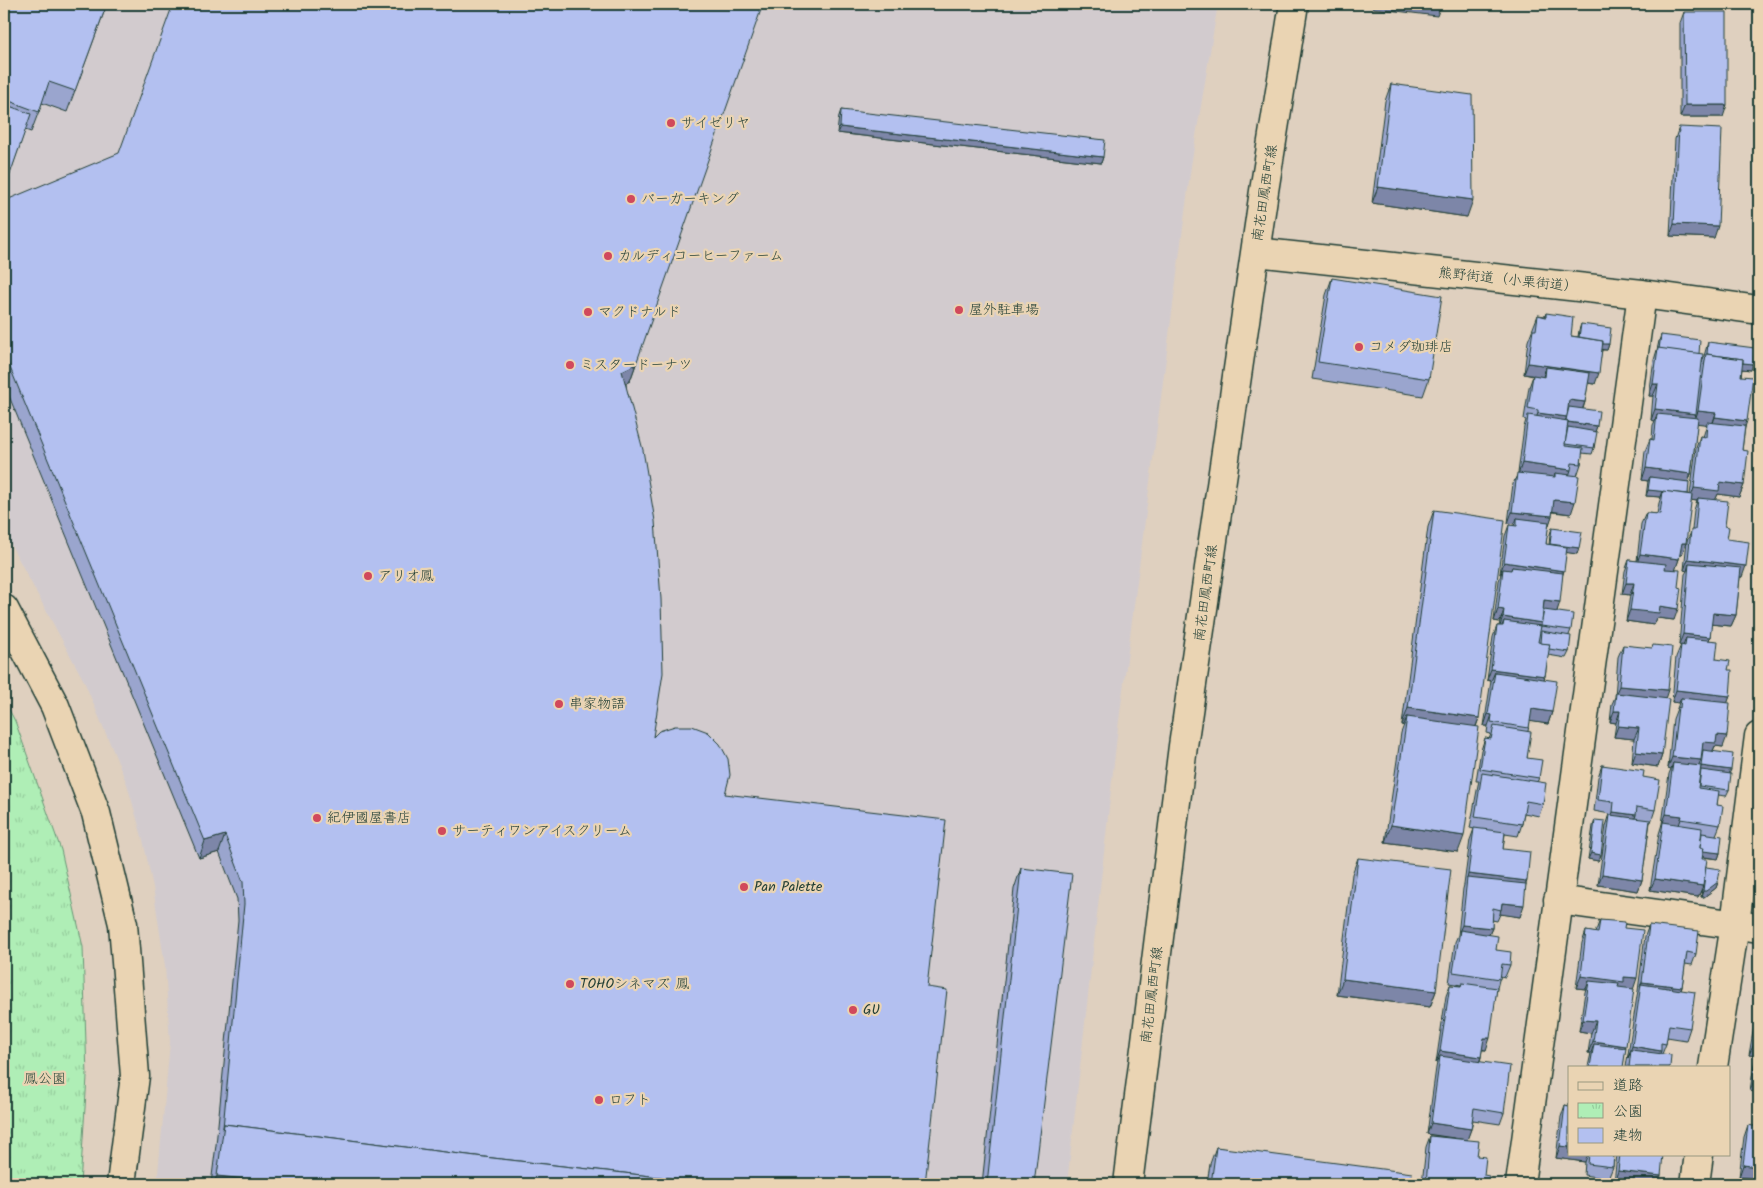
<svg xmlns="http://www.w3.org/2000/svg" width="1763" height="1188" font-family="Kalam,'Klee One',sans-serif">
	<defs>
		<pattern id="park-tufts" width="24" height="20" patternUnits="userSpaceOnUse" patternTransform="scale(1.25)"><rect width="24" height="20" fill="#afeeb6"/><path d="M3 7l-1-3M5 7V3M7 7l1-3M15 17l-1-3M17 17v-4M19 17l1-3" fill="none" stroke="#96cd9d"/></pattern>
	</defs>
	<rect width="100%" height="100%" fill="#dfd0bf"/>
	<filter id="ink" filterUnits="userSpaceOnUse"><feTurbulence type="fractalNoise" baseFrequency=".02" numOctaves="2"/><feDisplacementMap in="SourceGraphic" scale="10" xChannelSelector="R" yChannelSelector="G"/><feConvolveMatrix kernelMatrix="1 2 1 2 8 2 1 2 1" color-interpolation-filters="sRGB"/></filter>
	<g filter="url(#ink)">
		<path fill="#d2cbce" d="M4 4H1218L1191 166 1117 736 1067 1184H157L170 1042 165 966 153 887 143 840 127 784 84 681 4 532Z"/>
		<path fill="url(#park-tufts)" stroke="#679675" d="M4 700 15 721 61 850 83 947 87 1077 80 1184H4Z"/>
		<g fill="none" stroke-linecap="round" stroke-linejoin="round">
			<defs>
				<g id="minor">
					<path d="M1256 252 1642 294 1759 310"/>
					<path d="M4 609 55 706 96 813 123 924 135 1076 121 1184"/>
					<path d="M1558 900 1759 928"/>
					<path d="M1713 1067 1735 924 1759 736"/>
					<path d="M1128 1184 1183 746 1264 191 1294 4"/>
					<path d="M1520 1184 1642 294"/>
					<path d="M1695 1184 1699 1154"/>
				</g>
			</defs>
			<use href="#minor" stroke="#1f3d34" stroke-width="31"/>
			<use href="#minor" stroke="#ead4b3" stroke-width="28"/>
		</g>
		<g fill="#9aa5ce" stroke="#1f3d34" fill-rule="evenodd">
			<path d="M4 4H107L67 112 42 103 31 132 25 130 4 191Z"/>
			<path d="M1684 12 1723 117H1680V23Z"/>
			<path d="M1391 84 1467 217 1372 203 1385 101Z"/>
			<path d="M841 110 1103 157 1101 163 837 133 839 116Z"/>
			<path d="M1679 127 1714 238 1670 236 1675 139Z"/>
			<path d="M4 201 636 364 630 381 626 383 653 737 725 794 927 987 925 1184H211L216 1145 238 920 237 899 219 852 199 858 4 384Z"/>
			<path d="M1332 278 1429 379 1423 396 1312 379 1326 295Z"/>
			<path d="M1546 313 1571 336 1578 337 1579 330 1581 324 1609 344 1607 350H1602L1595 384 1588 383 1585 402 1583 409 1597 426 1595 431 1594 448 1592 454 1582 453 1581 464 1577 476 1571 514 1553 512 1548 527 1546 544 1549 545 1550 534 1552 528 1579 548 1577 554 1566 552 1557 612 1571 630 1569 635V652L1566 658 1548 655 1545 676 1544 679 1552 712 1548 724 1530 721 1528 731 1527 758 1539 778 1537 782 1543 804 1539 816 1524 813 1522 824 1518 836 1505 834 1503 849 1526 884 1520 917 1500 914 1497 921 1492 920V928L1489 935 1496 950 1510 965 1505 977 1500 976 1497 988 1486 1050H1482L1481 1057 1480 1062 1504 1113 1500 1124 1473 1120 1471 1129 1467 1139 1477 1156 1484 1175 1489 1184H1422L1426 1147 1430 1136 1453 1138 1427 1134 1436 1068 1437 1063H1436L1446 996 1450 985 1460 986 1461 985 1449 983 1455 942 1458 935 1463 889 1464 885 1470 840 1474 829 1470 828 1478 785 1479 781H1476L1481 750 1485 738 1489 739 1491 734 1487 733 1488 726H1484L1491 681 1487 680 1493 637 1497 626H1499L1500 622 1494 621 1499 581 1501 574H1500L1505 536 1509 525 1514 526 1515 524 1508 523 1513 484 1518 473 1524 427 1526 420 1524 419 1529 387 1533 376 1524 374 1528 341 1538 315 1545 316Z"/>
			<path d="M1661 335 1699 354 1702 363 1708 342 1751 370 1742 369 1741 376 1745 427 1742 450 1744 485 1739 497 1718 494 1715 500 1725 526 1727 539 1742 577H1740L1736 615 1731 626 1711 624 1710 637 1709 640 1716 659 1728 670 1730 696 1727 703 1723 747 1715 746 1713 751 1729 774V790L1726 796 1718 795 1717 805 1720 825 1716 835 1720 853 1718 859 1702 857V859L1706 867 1718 882 1716 888 1704 897H1701L1702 889 1698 897 1650 890 1659 834 1662 824 1669 774 1671 769 1668 768 1673 719 1679 703 1672 702 1676 657 1681 645H1679L1685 574 1687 571 1684 570 1687 541 1692 530 1694 510 1697 501 1691 500 1682 555H1680L1679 559 1675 570 1674 620 1657 618 1654 625 1626 621 1630 595 1622 594 1625 571 1629 560 1637 561 1641 524 1646 513 1657 514 1659 503 1661 497 1646 496 1648 481 1642 480 1645 451 1650 439H1652L1653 425 1655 421 1651 420 1653 396H1649L1654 360 1657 350 1659 341ZM1697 423 1707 424 1703 437 1700 436 1696 448 1690 495 1688 494V482L1691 474Z"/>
			<path d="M1434 510 1479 718 1476 727 1458 852 1385 842 1401 733 1404 725H1402L1428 527Z"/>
			<path d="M1623 645 1665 699 1662 755 1658 767 1632 763 1634 739 1614 737 1616 723 1610 722 1612 704 1615 697 1618 657Z"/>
			<path d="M1602 765 1643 777 1655 810 1651 822H1650L1642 880 1638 891 1598 885 1606 826 1610 814 1594 811 1598 777Z"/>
			<path d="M1595 820 1601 855 1598 861 1588 859 1593 826Z"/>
			<path d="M1358 858 1436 991 1430 1007 1337 995 1352 874Z"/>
			<path d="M1021 868 1034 1184H982L1014 889Z"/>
			<path d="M1600 920 1624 928 1633 989 1625 1048 1623 1067H1588L1591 1053H1588L1591 1033 1579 1031 1585 992 1586 989 1576 988 1582 943 1586 931 1595 933Z"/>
			<path d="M1649 925 1696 954 1692 965 1685 964 1682 987 1681 990 1690 1028 1686 1040 1667 1037 1666 1044 1662 1054 1670 1067H1626L1637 996 1638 991 1645 936Z"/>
			<path d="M1759 985V1000H1757Z"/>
			<path d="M1759 1014V1093L1750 1091 1754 1064 1757 1056 1749 1055 1754 1026 1758 1015Z"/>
			<path d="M1569 1103V1154H1614L1613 1167 1608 1179 1584 1175 1585 1162 1556 1158 1561 1117 1565 1105 1569 1106Z"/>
			<path d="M1748 1125 1759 1184H1742L1743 1182 1752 1184 1754 1179 1739 1177 1744 1137Z"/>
			<path d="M1216 1147 1410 1184H1207L1210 1164Z"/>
			<path d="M1617 1154H1663L1614 1183Z"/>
		</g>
		<g fill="#7d86a8" stroke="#1f3d34">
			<path d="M1374 4H1434L1441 5 1437 16 1372 8Z"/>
			<path d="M1685 105H1727L1723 117H1680Z"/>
			<path d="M840 127 1103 157 1101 163 837 133Z"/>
			<path d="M1378 187 1473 200 1467 217 1372 203Z"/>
			<path d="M1674 224 1718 226 1714 238 1670 236Z"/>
			<path d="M1579 341 1609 344 1607 350 1577 347Z"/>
			<path d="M1706 359 1753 364 1751 370 1704 365Z"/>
			<path d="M1528 363 1599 373 1595 384 1544 377 1546 367 1543 377 1524 374Z"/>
			<path d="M636 364 630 381 616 388 622 371Z"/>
			<path d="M1653 384H1658L1653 396H1649Z"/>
			<path d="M1569 400 1585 402 1581 413 1567 411Z"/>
			<path d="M1655 409 1696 414 1692 425 1657 414 1655 421 1651 420Z"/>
			<path d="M1698 411 1716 413 1712 425 1694 423Z"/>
			<path d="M1538 413 1567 417 1562 428 1534 424Z"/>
			<path d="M1715 417 1747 421 1743 433 1711 429Z"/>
			<path d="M1566 422 1597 426 1595 432 1564 428Z"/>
			<path d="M1522 463 1571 470 1567 482 1555 473 1553 480 1518 475Z"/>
			<path d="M1646 468 1691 474 1687 485 1650 477 1648 481 1642 480Z"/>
			<path d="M1720 482 1744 485 1739 497 1718 494 1714 503 1698 498 1697 501 1690 500 1694 488Z"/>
			<path d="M1648 490 1663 491 1661 497 1646 496Z"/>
			<path d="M1554 500 1575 502 1571 514 1550 511Z"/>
			<path d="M1512 512 1552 516 1548 528 1517 518 1515 524 1508 523Z"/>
			<path d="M1682 543H1686L1682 555H1677Z"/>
			<path d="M1550 544 1579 548 1577 554 1548 550Z"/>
			<path d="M1640 554 1679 559 1675 571 1636 566Z"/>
			<path d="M1688 559 1746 566 1742 577 1689 571V563L1687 571 1684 570Z"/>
			<path d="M1504 562 1564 571 1560 582 1512 567 1509 575 1503 569 1501 574H1500Z"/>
			<path d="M1626 583H1634L1630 595 1622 594Z"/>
			<path d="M1544 600 1560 602 1556 614 1543 612Z"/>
			<path d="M1660 606 1678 609 1674 620 1657 618 1654 625 1626 621 1630 610Z"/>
			<path d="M1498 609 1504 610 1500 622 1494 621Z"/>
			<path d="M1713 613 1736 615 1731 626 1709 624Z"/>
			<path d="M1503 617 1542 623 1537 634 1504 621 1501 629H1499Z"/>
			<path d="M1683 634 1710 637 1706 648 1686 638 1683 646 1679 645Z"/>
			<path d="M1491 669 1545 676 1541 687 1495 672 1491 681 1487 680Z"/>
			<path d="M1619 686 1668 690 1664 702 1616 693Z"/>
			<path d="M1676 690 1730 696 1726 707 1681 698 1679 703 1672 702Z"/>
			<path d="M1408 708 1479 718 1473 734 1407 717 1404 725H1402Z"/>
			<path d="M1532 709 1552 712 1548 724 1528 721Z"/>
			<path d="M1614 711H1620L1616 723 1610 722Z"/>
			<path d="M1488 714 1492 715 1488 726H1484Z"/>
			<path d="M1618 726 1639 728 1634 739 1614 737Z"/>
			<path d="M1717 735 1727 736 1723 747 1715 746 1711 755 1703 750 1701 754 1703 742Z"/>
			<path d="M1636 752 1662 755 1658 767 1632 763Z"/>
			<path d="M1672 757 1701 760 1697 771 1673 763 1671 769 1668 768Z"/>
			<path d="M1701 766 1731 770 1728 776 1700 772Z"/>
			<path d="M1613 812 1636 815 1632 827 1609 823Z"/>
			<path d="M1666 814 1682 816 1678 828 1662 825Z"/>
			<path d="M1391 825 1464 836 1458 852 1385 842Z"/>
			<path d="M225 835 219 852 199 858 205 841Z"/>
			<path d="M1700 850 1720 853 1718 859 1698 856Z"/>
			<path d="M1591 853 1601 855 1598 861 1588 859Z"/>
			<path d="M1468 874 1527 881 1523 893 1467 879Z"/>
			<path d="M1602 874 1642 880 1638 891 1598 885Z"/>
			<path d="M1655 879 1703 886 1698 897 1650 890Z"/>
			<path d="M1718 882 1716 888 1704 897H1701L1703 891Z"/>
			<path d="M1502 903 1524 905 1520 917 1500 914Z"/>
			<path d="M1462 925 1492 928 1487 939 1459 932Z"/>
			<path d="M1581 976 1624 977 1637 978 1633 990 1588 989 1589 981 1586 989 1576 988Z"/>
			<path d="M1343 979 1436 991 1430 1007 1337 995Z"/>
			<path d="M1642 982 1682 987 1678 998 1640 987Z"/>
			<path d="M1583 1020 1596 1021 1591 1033 1579 1031Z"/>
			<path d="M1484 1038H1490L1486 1050 1480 1049Z"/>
			<path d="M1593 1041 1626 1046 1622 1057 1594 1044 1591 1053H1588Z"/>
			<path d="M1754 1044H1759V1057L1758 1052 1757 1056 1749 1055Z"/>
			<path d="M1632 1046 1661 1051 1656 1062 1631 1050 1628 1058Z"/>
			<path d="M1440 1051 1481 1057 1477 1068 1440 1056 1437 1063H1436Z"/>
			<path d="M1754 1080H1759V1093L1750 1091Z"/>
			<path d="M1431 1123 1471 1129 1467 1140 1427 1134Z"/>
			<path d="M1560 1146 1569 1147V1154H1588L1585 1162 1556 1158Z"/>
			<path d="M1743 1165 1759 1167V1179L1757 1171 1754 1179 1739 1177Z"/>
			<path d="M1618 1171 1661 1176 1658 1184H1624L1614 1183Z"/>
			<path d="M217 1176 292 1184H213Z"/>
		</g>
		<g fill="#b3c0f0" stroke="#1f3d34">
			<path d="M4 4H107L75 91 49 82 39 112 4 99Z"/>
			<path d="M173 4H763L636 364 622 371 643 450 655 521 661 599 663 673 653 737 659 731 675 726H692L708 732 720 744 728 759 730 775 725 794 946 820 927 987 947 990 925 1184H720L484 1157 224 1124 223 1128 244 904 243 882 225 835 205 841 4 353V201L119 153Z"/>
			<path d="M1684 12H1727V105H1685Z"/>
			<path d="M1391 84 1472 95 1473 200 1378 187Z"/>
			<path d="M4 104 31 114 8 180 4 179Z"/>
			<path d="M841 110 1105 140 1103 157 840 127Z"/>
			<path d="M1679 127 1722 129 1718 226 1674 224Z"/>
			<path d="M1332 278 1442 296 1429 379 1318 362Z"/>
			<path d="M1546 313 1573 317 1571 336 1603 341 1599 373 1528 363 1533 330H1536L1538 315 1546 317Z"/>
			<path d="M1581 324 1611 328 1609 344H1603V341L1579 337Z"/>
			<path d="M1661 335 1700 340 1699 354 1659 349Z"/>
			<path d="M1708 342 1755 348 1753 364 1743 363V359L1707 354Z"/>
			<path d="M1658 348 1703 354 1696 414 1655 409 1658 384H1653Z"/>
			<path d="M1706 354 1743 359 1741 376 1753 377 1747 421 1715 417 1716 413 1698 411Z"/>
			<path d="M1546 367 1590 373 1585 402 1569 400 1567 417 1538 413V410L1528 408 1533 375 1545 377Z"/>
			<path d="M1569 407 1599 411 1597 426 1568 422V421L1566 420Z"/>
			<path d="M1657 414 1698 418 1691 474 1646 468 1650 439 1654 440Z"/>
			<path d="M1528 415 1568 421 1565 446 1583 448 1581 464 1572 463 1571 470 1522 463Z"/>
			<path d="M1707 422 1745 426 1742 450 1748 451 1744 485 1720 482 1719 491 1694 488 1700 436 1706 437Z"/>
			<path d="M1568 427 1597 432 1594 448 1565 444Z"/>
			<path d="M1517 473 1555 477V473L1579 476 1575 502 1554 500 1552 516 1512 512Z"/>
			<path d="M1650 477 1689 482 1688 494 1648 490Z"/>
			<path d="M1663 491 1692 495 1686 543H1682L1679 559 1640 554 1646 513 1660 514Z"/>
			<path d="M1698 498 1728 501 1725 526 1729 527 1727 539 1749 542 1746 566 1688 559 1691 530H1695Z"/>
			<path d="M1434 510 1505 520 1479 718 1408 708Z"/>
			<path d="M1517 518 1549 522 1546 544 1567 547 1564 571 1504 562 1509 525 1517 526Z"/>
			<path d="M1552 528 1582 532 1579 548 1550 544Z"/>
			<path d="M1629 560 1666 564 1665 569 1680 570 1678 587 1681 588 1678 609 1660 606 1659 613 1630 610 1634 583H1626Z"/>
			<path d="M1689 563 1741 568 1736 615 1713 613 1710 637 1683 634Z"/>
			<path d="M1512 567 1563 573 1560 602 1544 600 1542 623 1503 617 1504 610 1498 609 1503 569 1511 570Z"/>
			<path d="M1544 610 1573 614 1571 630 1541 626Z"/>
			<path d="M1504 621 1541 626 1538 642 1550 644 1545 676 1491 669 1497 626H1503Z"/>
			<path d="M1541 631 1571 636 1569 652 1549 649 1550 644 1540 643Z"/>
			<path d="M1686 638 1718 641 1716 659 1730 661 1728 670H1732L1730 696 1676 690 1681 645 1685 646Z"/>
			<path d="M1623 645 1652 648 1653 645 1672 647 1668 690 1619 686Z"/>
			<path d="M1495 672 1557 681 1552 712 1532 709 1529 728 1491 722 1492 715 1488 714Z"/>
			<path d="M1616 693 1669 699 1662 755 1636 752 1639 728 1618 726 1620 711H1614Z"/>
			<path d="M1681 698 1730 703 1727 736 1717 735 1716 743 1703 742 1701 760 1672 757 1678 707 1680 708Z"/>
			<path d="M1407 717 1479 727 1464 836 1391 825Z"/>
			<path d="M1494 726 1531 732 1527 758 1542 760 1539 778 1480 769 1485 738 1491 739Z"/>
			<path d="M1703 750 1733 754 1731 770 1701 766Z"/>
			<path d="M1673 763 1701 766 1698 788 1719 791 1717 805 1723 806 1720 825 1681 819 1682 816 1666 814Z"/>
			<path d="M1602 765 1644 771 1643 777 1660 780 1655 810 1637 807 1636 815 1613 812 1614 802 1598 800Z"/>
			<path d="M1701 770 1731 774 1729 790 1699 786Z"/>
			<path d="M1482 773 1546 783 1543 804 1526 801 1522 824 1475 817Z"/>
			<path d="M1610 815 1650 820 1642 880 1602 874Z"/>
			<path d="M1595 820 1605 821 1601 855 1591 853Z"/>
			<path d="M1663 822 1702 828 1700 848H1704L1702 859H1707L1703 886 1655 879Z"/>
			<path d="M1474 828 1505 832 1503 849 1530 852 1527 881 1468 874Z"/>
			<path d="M1702 833 1722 836 1720 853 1703 851 1704 848H1700Z"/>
			<path d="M1358 858 1451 869 1436 991 1343 979Z"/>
			<path d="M1706 867 1720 869 1718 882 1706 891H1703Z"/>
			<path d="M1021 868 1072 874 1034 1184H987Z"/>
			<path d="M1467 878 1526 884 1524 905 1502 903 1501 910 1493 908 1492 928 1462 925Z"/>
			<path d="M1600 920 1625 922 1624 928 1643 930 1637 978 1624 977V982L1581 976 1586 931 1598 933Z"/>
			<path d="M1649 925 1699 931 1696 954 1687 952 1682 987 1642 982Z"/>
			<path d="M1460 930 1498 936 1496 950 1511 952 1510 965 1502 964 1500 979 1453 972Z"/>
			<path d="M1589 981 1619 984 1618 987 1634 989 1626 1046 1593 1041 1596 1021 1583 1020Z"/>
			<path d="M1462 983 1497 988 1490 1038H1484L1481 1057 1440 1051 1450 985 1461 986Z"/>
			<path d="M1641 984 1695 992 1690 1028 1669 1025 1666 1044 1661 1043V1051L1632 1046Z"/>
			<path d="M1758 1015H1759V1044H1754Z"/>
			<path d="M1594 1044 1626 1048 1623 1067H1590Z"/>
			<path d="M1631 1050 1671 1055 1670 1067H1629Z"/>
			<path d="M1758 1052H1759V1080H1754Z"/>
			<path d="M1440 1056 1510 1066 1504 1113 1474 1108 1471 1129 1431 1123Z"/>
			<path d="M1565 1105 1569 1106V1147L1560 1146Z"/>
			<path d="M224 1124 484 1157 720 1184H292L217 1176Z"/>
			<path d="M1748 1125 1759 1127V1167L1743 1165Z"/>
			<path d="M1430 1136 1479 1141 1477 1156 1486 1157 1484 1175 1489 1176V1184H1426Z"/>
			<path d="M1216 1147 1412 1173 1410 1184H1211Z"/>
			<path d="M1589 1154H1614L1613 1167 1588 1164Z"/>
			<path d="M1620 1154H1663L1661 1176 1618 1171Z"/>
			<path d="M1757 1171H1759V1184H1755Z"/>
			<path d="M1743 1182 1755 1184H1743Z"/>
		</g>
	</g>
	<g fill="#d1495b" stroke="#ead4b3" stroke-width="2">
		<circle cx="671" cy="123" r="5"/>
		<circle cx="631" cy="199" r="5"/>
		<circle cx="608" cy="256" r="5"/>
		<circle cx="959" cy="310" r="5"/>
		<circle cx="588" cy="312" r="5"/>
		<circle cx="1359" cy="347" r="5"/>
		<circle cx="570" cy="365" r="5"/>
		<circle cx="368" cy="576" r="5"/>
		<circle cx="559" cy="704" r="5"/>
		<circle cx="317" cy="818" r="5"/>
		<circle cx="442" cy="831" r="5"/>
		<circle cx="744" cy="887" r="5"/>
		<circle cx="570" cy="984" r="5"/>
		<circle cx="853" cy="1010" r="5"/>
		<circle cx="599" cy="1100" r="5"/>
	</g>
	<g text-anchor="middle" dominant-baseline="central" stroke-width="4.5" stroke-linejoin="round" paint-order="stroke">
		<g font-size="14" fill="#1f3d34" stroke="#ead4b3" text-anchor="start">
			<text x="681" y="123">サイゼリヤ</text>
			<text x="641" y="199">バーガーキング</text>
			<text x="618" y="256">カルディコーヒーファーム</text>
			<text x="969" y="310">屋外駐車場</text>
			<text x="598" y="312">マクドナルド</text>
			<text x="1369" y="347">コメダ珈琲店</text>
			<text x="580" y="365">ミスタードーナツ</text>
			<text x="378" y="576">アリオ鳳</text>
			<text x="569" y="704">串家物語</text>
			<text x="327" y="818">紀伊國屋書店</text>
			<text x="452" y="831">サーティワンアイスクリーム</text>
			<text x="754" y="887">Pan Palette</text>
			<text x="580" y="984">TOHOシネマズ 鳳</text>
			<text x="863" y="1010">GU</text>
			<text x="609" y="1100">ロフト</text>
		</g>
		<g font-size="14" fill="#1f3d34" stroke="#ead4b3">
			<text transform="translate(1265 193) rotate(-81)">南花田鳳西町線</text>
			<text transform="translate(1508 280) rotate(6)">熊野街道（小栗街道）</text>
			<text transform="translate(1206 593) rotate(-82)">南花田鳳西町線</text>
			<text transform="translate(1152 995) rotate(-83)">南花田鳳西町線</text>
		</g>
		<g font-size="14" fill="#26463a" stroke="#ead4b3">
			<text x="45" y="1079">鳳公園</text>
		</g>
	</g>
	<rect width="1763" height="1188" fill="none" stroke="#ead4b3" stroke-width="20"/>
	<rect x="10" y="10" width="1743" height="1168" fill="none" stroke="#1f3d34" stroke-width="2" filter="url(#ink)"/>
	<rect x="1568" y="1066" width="162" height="90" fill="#ead4b3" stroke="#999880"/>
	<rect x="1578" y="1082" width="25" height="8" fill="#ead4b3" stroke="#999880"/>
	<text x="1613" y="1090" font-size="15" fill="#1f3d34">道路</text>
	<rect x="1578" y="1103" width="25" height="15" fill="url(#park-tufts)" stroke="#999880"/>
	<text x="1613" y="1116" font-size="15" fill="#1f3d34">公園</text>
	<rect x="1578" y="1128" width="25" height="15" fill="#b3c0f0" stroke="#999880"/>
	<text x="1613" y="1140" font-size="15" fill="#1f3d34">建物</text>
</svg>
